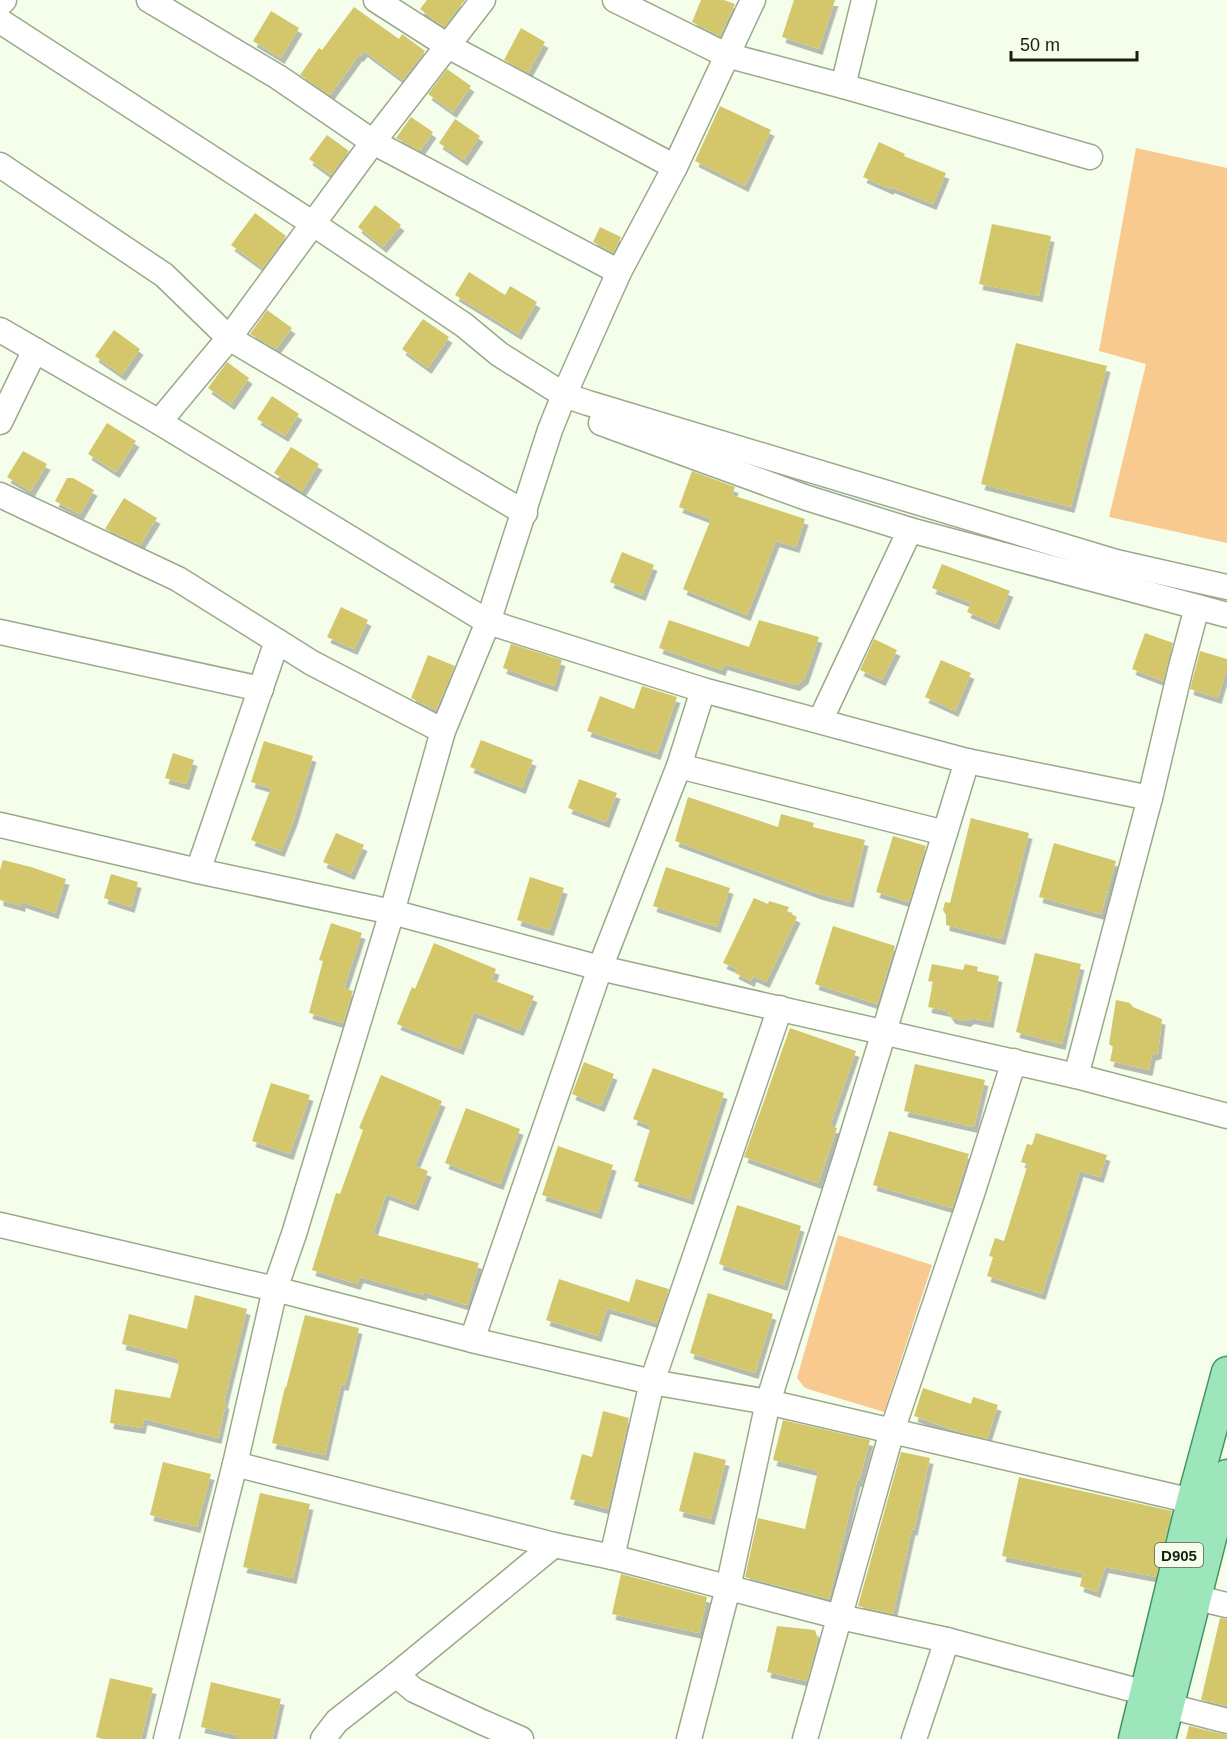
<svg xmlns="http://www.w3.org/2000/svg" width="1227" height="1739" font-family="Arial,sans-serif">
	<defs>
		<filter id="shadow"><feDropShadow dx="3.5" dy="6" stdDeviation="0" flood-color="#0004"/></filter>
	</defs>
	<rect width="100%" height="100%" fill="#f5feeb"/>
	<g fill="#f8ca8f">
		<path d="M1136 148 1227 168V543L1109 517 1146 364 1099 351Z"/>
		<path d="M838 1235 932 1265 884 1412 805 1388 797 1378Z"/>
	</g>
	<g fill="#d4c66b" filter="url(#shadow)">
		<path d="M427 0H465L444 27 420 9Z"/>
		<path d="M701 0H724L735 4 720 36 692 22Z"/>
		<path d="M794 0H835L819 49 782 37Z"/>
		<path d="M354 7 399 39 402 34 425 51 403 80 364 51 360 56 359 55 330 95 300 75 319 48 322 50Z"/>
		<path d="M271 11 299 28 281 58 253 41Z"/>
		<path d="M521 28 545 42 528 73 504 60Z"/>
		<path d="M447 69 471 86 453 112 428 94Z"/>
		<path d="M720 106 771 130 745 186 695 161Z"/>
		<path d="M411 117 433 132 420 151 396 138Z"/>
		<path d="M455 119 480 136 464 160 439 143Z"/>
		<path d="M327 135 349 151 331 175 309 159Z"/>
		<path d="M879 142 905 154 904 156 946 173 933 204 891 187 890 189 863 177Z"/>
		<path d="M375 205 401 225 383 247 358 227Z"/>
		<path d="M255 213 286 236 263 268 231 245Z"/>
		<path d="M992 224 1051 236 1039 296 979 284Z"/>
		<path d="M600 227 621 237 613 253 593 242Z"/>
		<path d="M469 272 505 295 510 286 537 302 518 334 455 295Z"/>
		<path d="M267 310 292 328 276 349 250 334Z"/>
		<path d="M423 319 449 337 428 368 402 349Z"/>
		<path d="M114 330 140 349 122 375 95 356Z"/>
		<path d="M1016 343 1107 366 1071 507 981 484Z"/>
		<path d="M227 362 249 378 231 404 208 388Z"/>
		<path d="M272 396 299 414 285 436 257 419Z"/>
		<path d="M107 423 136 441 116 472 88 454Z"/>
		<path d="M291 447 319 464 302 491 274 473Z"/>
		<path d="M23 451 47 464 31 491 7 477Z"/>
		<path d="M692 471 735 487 732 495 805 519 796 547 776 541 747 615 683 589 711 519 679 507Z"/>
		<path d="M67 478H73L94 490 80 514 55 501Z"/>
		<path d="M124 498 157 518 140 545 105 529Z"/>
		<path d="M622 552 654 565 642 595 610 582Z"/>
		<path d="M942 564 1010 591 996 624 967 612 971 603 932 588Z"/>
		<path d="M341 607 368 620 354 649 327 637Z"/>
		<path d="M669 620 749 647 759 620 819 637 805 678 796 685 724 664 722 670 659 648Z"/>
		<path d="M1145 633 1173 643 1163 681 1132 669Z"/>
		<path d="M874 639 897 650 882 680 860 670Z"/>
		<path d="M511 644 562 660 554 686 503 668Z"/>
		<path d="M1200 651 1227 659V668L1218 698 1190 689Z"/>
		<path d="M428 655 455 666 436 710 411 698Z"/>
		<path d="M941 660 971 673 955 711 925 697Z"/>
		<path d="M642 686 677 697 657 754 587 731 600 696 634 709Z"/>
		<path d="M481 740 533 760 522 788 470 767Z"/>
		<path d="M264 741 313 756 294 819 281 851 251 840 271 788 251 782Z"/>
		<path d="M173 753 194 760 186 784 165 778Z"/>
		<path d="M579 779 617 793 606 822 568 808Z"/>
		<path d="M688 797 778 827 781 814 814 823 813 827 865 840 850 902 819 894 675 841Z"/>
		<path d="M971 818 1029 833 1002 939 946 925V915L943 910 945 902 950 903Z"/>
		<path d="M336 833 364 845 351 874 323 862Z"/>
		<path d="M893 836 926 846 909 902 876 892Z"/>
		<path d="M1054 843 1116 861 1101 914 1039 897Z"/>
		<path d="M3 860 31 867 66 879 55 913 22 902V906L0 900V870Z"/>
		<path d="M666 867 730 888 717 927 653 906Z"/>
		<path d="M111 874 138 882 131 907 104 898Z"/>
		<path d="M530 877 564 888 550 930 517 920Z"/>
		<path d="M754 898 768 904 769 901 789 907 787 912 797 917 766 982 753 976 751 981 735 973 737 969 723 963Z"/>
		<path d="M331 923 362 933 344 988 353 991 343 1023 309 1013 323 961 319 960Z"/>
		<path d="M833 926 895 946 877 1004 815 984Z"/>
		<path d="M434 943 496 969 492 980 534 996 520 1030 474 1012 460 1049 397 1024 412 987 415 989Z"/>
		<path d="M1035 953 1081 964 1062 1044 1016 1032Z"/>
		<path d="M932 964 963 970 965 964 978 967 977 971 999 976 990 1022 971 1018 967 1021 952 1018 947 1011 928 1007 933 982 928 981Z"/>
		<path d="M1116 1000 1130 1003 1133 1007 1162 1019 1158 1053 1152 1055 1149 1070 1110 1061 1113 1047 1109 1044Z"/>
		<path d="M790 1028 856 1051 830 1126 837 1128 818 1183 744 1157Z"/>
		<path d="M584 1062 614 1074 601 1106 572 1094Z"/>
		<path d="M915 1064 985 1080 974 1127 904 1111Z"/>
		<path d="M653 1068 724 1093 690 1199 634 1181 651 1126 633 1119Z"/>
		<path d="M381 1075 442 1101 415 1166 428 1171 415 1205 386 1194 373 1234 479 1263 467 1305 424 1292 423 1295 360 1277 357 1284 312 1270 336 1193 340 1194 363 1130 359 1128Z"/>
		<path d="M271 1083 310 1095 290 1154 252 1141Z"/>
		<path d="M466 1108 520 1129 500 1184 445 1163Z"/>
		<path d="M889 1131 969 1154 952 1208 873 1185Z"/>
		<path d="M1036 1133 1107 1155 1100 1177 1080 1171 1042 1294 987 1276 993 1257 989 1256 995 1238 1004 1241 1028 1164 1021 1162 1027 1144 1032 1145Z"/>
		<path d="M558 1146 613 1165 598 1213 542 1195Z"/>
		<path d="M737 1205 801 1226 784 1285 719 1264Z"/>
		<path d="M559 1279 629 1302 636 1279 669 1289 657 1323 607 1308 598 1336 546 1320Z"/>
		<path d="M708 1293 773 1314 755 1373 690 1353Z"/>
		<path d="M195 1295 247 1309 224 1402 226 1403 218 1438 144 1419 142 1428 110 1423 115 1389 170 1398 178 1370 179 1359 122 1344 129 1314 187 1329Z"/>
		<path d="M305 1315 359 1328 345 1385 341 1384 325 1455 272 1443 285 1387 286 1388Z"/>
		<path d="M923 1388 971 1404 973 1397 998 1405 987 1439 962 1433 914 1416Z"/>
		<path d="M603 1411 629 1418 608 1509 570 1499 582 1454 592 1457Z"/>
		<path d="M783 1420 870 1440 859 1481H857L829 1599 745 1577 758 1518 805 1529 818 1471 773 1460Z"/>
		<path d="M694 1452 726 1460 711 1519 679 1511Z"/>
		<path d="M901 1452 930 1458 914 1530 912 1529 893 1614 858 1606Z"/>
		<path d="M163 1462 211 1474 197 1527 150 1515Z"/>
		<path d="M1019 1477 1172 1511 1156 1577 1105 1567 1097 1592 1080 1586 1083 1573 1002 1556Z"/>
		<path d="M260 1493 310 1504 293 1578 243 1567Z"/>
		<path d="M621 1574 707 1597 699 1633 612 1614Z"/>
		<path d="M1220 1618 1227 1619V1706L1201 1700Z"/>
		<path d="M777 1626 815 1630 818 1639 807 1681 767 1672Z"/>
		<path d="M110 1678 153 1688 141 1739H104L96 1737Z"/>
		<path d="M211 1682 281 1699 272 1739H237V1735L201 1727Z"/>
		<path d="M1189 1726 1227 1735V1739H1186Z"/>
	</g>
	<g fill="none" stroke-linecap="round" stroke-linejoin="round">
		<defs>
			<g id="minor">
				<path d="M149 0 278 77 373 142 619 272"/>
				<path d="M376 0 448 46 675 167"/>
				<path d="M615 0 726 55 843 86 1090 157"/>
				<path d="M0 4 4 0"/>
				<path d="M0 21 312 223 464 325 499 354 564 395 588 403 1116 562 1227 587"/>
				<path d="M843 86 864 0"/>
				<path d="M0 165 164 275 229 338 525 513"/>
				<path d="M0 330 159 422 488 622 703 690 967 761 1150 798"/>
				<path d="M0 422 35 350"/>
				<path d="M159 422 229 338 373 142 483 0"/>
				<path d="M601 423 807 498 910 530 1227 615"/>
				<path d="M0 495 178 579 312 663 443 731"/>
				<path d="M0 632 261 689"/>
				<path d="M820 721 910 530"/>
				<path d="M679 766 945 833"/>
				<path d="M0 825 198 871 392 912 600 968 1076 1076 1227 1116"/>
				<path d="M198 871 277 641"/>
				<path d="M1076 1076 1150 798 1181 667 1197 607"/>
				<path d="M0 1225 275 1289 472 1340 652 1382 768 1402 1192 1501"/>
				<path d="M472 1340 600 968 679 766 703 690"/>
				<path d="M235 1464 554 1545 612 1557 840 1617 947 1640 1146 1693"/>
				<path d="M612 1557 652 1382 780 1008"/>
				<path d="M1197 1598 1227 1605"/>
				<path d="M396 1675 414 1690 482 1722 521 1739"/>
				<path d="M1169 1706 1227 1721"/>
				<path d="M166 1739 235 1464 275 1289 294 1234 392 912 443 731 488 622 550 430 564 395 619 272 675 167 753 0"/>
				<path d="M323 1739 337 1721 396 1675 554 1545"/>
				<path d="M689 1739 728 1588 768 1402 845 1159 967 761"/>
				<path d="M805 1739 892 1431 972 1194 1014 1061"/>
				<path d="M914 1739 947 1640"/>
			</g>
			<g id="major">
				<path d="M1134 1739 1192 1501 1227 1372"/>
				<path d="M1160 1739 1227 1475"/>
			</g>
		</defs>
		<use href="#minor" stroke="#9ba98b" stroke-width="27"/>
		<use href="#major" stroke="#449461" stroke-width="33"/>
		<use href="#minor" stroke="#fff" stroke-width="24"/>
		<use href="#major" stroke="#9de5ba" stroke-width="30"/>
	</g>
	<g text-anchor="middle" dominant-baseline="central" stroke-width="4.5" stroke-linejoin="round" paint-order="stroke">
		<rect fill="#f5feeb" stroke="#5b6153" stroke-width="1.5" x="1155" y="1543" width="48" height="24" rx="4.5"/>
		<g font-size="15" font-weight="bold" fill="#191e12">
			<text x="1179" y="1555">D905</text>
		</g>
	</g>
	<path d="M1011 51v9h126v-9" fill="none" stroke="#191e12" stroke-width="3"/>
	<text x="1020" y="51" font-size="18" fill="#191e12" stroke="#f5feeb" stroke-width="4.5" paint-order="stroke">50 m</text>
</svg>
